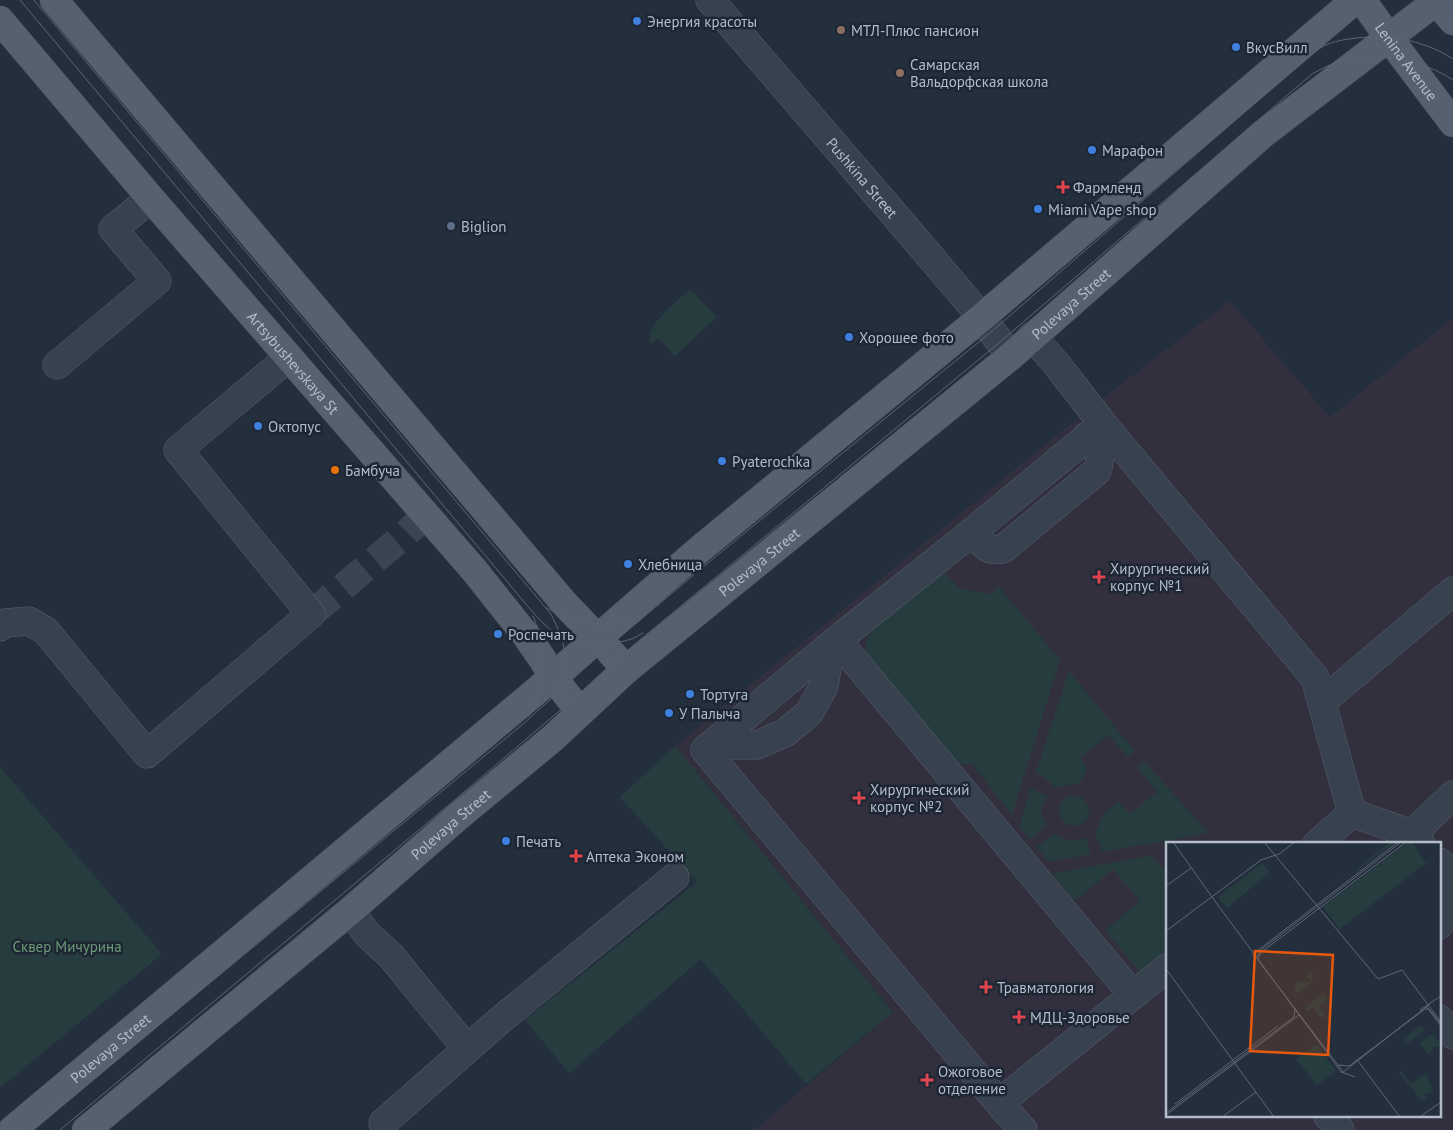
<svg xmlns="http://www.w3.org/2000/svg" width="1453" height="1130" font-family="'PT Sans',sans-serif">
	<rect width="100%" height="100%" fill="#242f3e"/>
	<path fill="#32303f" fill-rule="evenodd" d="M1230 301 1330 417 1453 318V1130H755L893 1012 675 746 1100 400ZM1167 844H1439V1116H1167Z"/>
	<g fill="#263c3f">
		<path d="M690 289 717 317 675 356 658 338 651 344C641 328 679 300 690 289Z"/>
		<path d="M942 570 960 589 991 594 999 587 1060 660 1012 815 972 764H955L866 654V642L869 634Z"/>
		<path d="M1069 671 1135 751 1128 757 1108 735 1081 758 1087 770 1080 783 1056 787 1036 772Z"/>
		<path d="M675 746 893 1012 806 1084 701 959 569 1073 525 1020 697 882 620 797Z"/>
		<path d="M1144 761 1209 833 1102 852 1095 834 1104 814 1118 801 1130 814 1157 792 1137 767Z"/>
		<path d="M0 767 162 954 0 1088Z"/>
		<path d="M1031 787 1047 796 1041 811 1047 825 1031 839 1019 827Z"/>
		<circle cx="1074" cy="811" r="15"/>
		<path d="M1054 834 1069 841 1086 838 1091 854 1048 862 1037 847Z"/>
		<path d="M1151 855 1167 873V955L1143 975 1105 930 1140 901 1113 869 1075 901 1052 874Z"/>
	</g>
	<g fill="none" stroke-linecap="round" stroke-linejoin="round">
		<path stroke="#3a4453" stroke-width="28" stroke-dasharray="28 14" stroke-linecap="butt" d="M311 614 407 533 426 514"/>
		<defs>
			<g id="minor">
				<path id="s1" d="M710 0 917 241 972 306 1011 356"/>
				<path d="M1032 336 1058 366 1103 424 1315 678 1352 813"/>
				<path d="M57 365 157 281 113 229 140 207 153 201"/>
				<path d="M972 532C983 544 986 552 1003 549L1097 471C1103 453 1098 450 1087 436"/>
				<path d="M0 627 5 623 29 621 46 631 147 754 311 614 178 450 289 357"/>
				<path d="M837 640 1133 995"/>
				<path d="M1322 702 1453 591"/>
				<path d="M715 742 726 745H757L785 733 809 713 824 686 829 656 828 647"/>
				<path d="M1352 813 1412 834 1421 844"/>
				<path d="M1412 834 1453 795"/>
				<path d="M1317 844 1352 813"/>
				<path d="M1439 862 1453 877"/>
				<path d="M350 911 368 935 391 956 467 1049"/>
				<path d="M1439 925 1453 897"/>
				<path d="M1439 1019 1453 1035"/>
				<path d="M999 1103 1167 968"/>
				<path d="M1328 1116 1340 1130"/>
				<path d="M383 1123 499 1021 675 877"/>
				<path d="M1023 1130 999 1103 705 750 837 640 972 532 1103 424"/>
			</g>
			<g id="major">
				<path d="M54 0 564 603 607 648 626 670"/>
				<path id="s2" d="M1362 0 1389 38 1453 123"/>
				<path d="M1435 0 1453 21"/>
				<path id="s3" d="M0 20 153 201 474 570 525 634 543 660 553 677 580 712"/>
				<path id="s4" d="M12 1130 540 688 700 549 981 318 1355 0"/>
				<path id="s5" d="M86 1130 350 911 460 815 553 738 626 670 1011 356 1263 134 1438 0"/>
			</g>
		</defs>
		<use href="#minor" stroke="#565f6c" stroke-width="29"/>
		<use href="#major" stroke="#414a57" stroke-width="29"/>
		<use href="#minor" stroke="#38414e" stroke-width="28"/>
		<use href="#major" stroke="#56606e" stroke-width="28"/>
		<g stroke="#5a6575" stroke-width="1">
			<path d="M20 0 530 609C539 619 550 632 563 637 580 645 614 645 632 639 636 637 639 635 643 633"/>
			<path d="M34 0 551 614C554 621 558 628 561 636 568 655 562 677 556 696"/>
			<path d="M547 608C579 626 606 629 640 617"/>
			<path d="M528 717C540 699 547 662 542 642 540 633 536 624 533 616"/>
			<path d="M32 1130 523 724 614 642 709 562 991 332 1314 52C1319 49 1323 46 1328 44 1333 42 1338 41 1343 40 1381 33 1421 38 1453 59"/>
			<path d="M60 1130 450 804 571 701 617 659 1000 342 1312 74C1321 69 1331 64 1340 61 1375 50 1423 60 1453 80"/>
		</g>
	</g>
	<g fill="#3f7fe0" stroke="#1d2633" stroke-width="2">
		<circle cx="637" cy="21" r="5"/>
		<circle cx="1236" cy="47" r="5"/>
		<circle cx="1092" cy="150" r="5"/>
		<circle cx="1038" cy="209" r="5"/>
		<circle cx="849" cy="337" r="5"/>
		<circle cx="258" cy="426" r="5"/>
		<circle cx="722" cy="461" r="5"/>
		<circle cx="628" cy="564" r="5"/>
		<circle cx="498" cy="634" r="5"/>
		<circle cx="690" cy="694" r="5"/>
		<circle cx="669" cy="713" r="5"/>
		<circle cx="506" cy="841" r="5"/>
	</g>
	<g fill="#8d6e63" stroke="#1d2633" stroke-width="2">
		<circle cx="841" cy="30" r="5"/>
		<circle cx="900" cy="73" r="5"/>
	</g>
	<g fill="#e0444e" stroke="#1d2633" stroke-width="2">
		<path d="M1060.5 179.5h5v5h5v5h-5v5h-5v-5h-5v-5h5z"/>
		<path d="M1096.5 569.5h5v5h5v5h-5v5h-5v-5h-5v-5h5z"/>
		<path d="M856.5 790.5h5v5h5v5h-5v5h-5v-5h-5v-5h5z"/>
		<path d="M573.5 848.5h5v5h5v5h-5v5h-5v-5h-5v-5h5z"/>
		<path d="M983.5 979.5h5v5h5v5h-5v5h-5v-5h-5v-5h5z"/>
		<path d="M1016.5 1009.5h5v5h5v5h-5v5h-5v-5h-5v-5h5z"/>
		<path d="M924.5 1072.5h5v5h5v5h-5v5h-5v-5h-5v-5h5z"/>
	</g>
	<circle fill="#5c6f8a" stroke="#1d2633" stroke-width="2" cx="451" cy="226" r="5"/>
	<circle fill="#e8710a" stroke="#1d2633" stroke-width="2" cx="335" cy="470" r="5"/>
	<g text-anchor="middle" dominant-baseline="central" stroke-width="5" stroke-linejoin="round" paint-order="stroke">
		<g font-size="15" fill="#b4bcc9" stroke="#1d2633" text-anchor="start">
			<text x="647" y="21">Энергия красоты</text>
			<text x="851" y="30">МТЛ-Плюс пансион</text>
			<text x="1246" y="47">ВкусВилл</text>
			<text x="910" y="64">Самарская<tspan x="910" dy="17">Вальдорфская школа</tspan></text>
			<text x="1102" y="150">Марафон</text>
			<text x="1073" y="187">Фармленд</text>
			<text x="1048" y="209">Miami Vape shop</text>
			<text x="461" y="226">Biglion</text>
			<text x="859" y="337">Хорошее фото</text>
			<text x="268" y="426">Октопус</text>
			<text x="732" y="461">Pyaterochka</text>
			<text x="345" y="470">Бамбуча</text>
			<text x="638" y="564">Хлебница</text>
			<text x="1110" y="568">Хирургический<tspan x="1110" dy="17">корпус №1</tspan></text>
			<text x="508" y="634">Роспечать</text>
			<text x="700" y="694">Тортуга</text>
			<text x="679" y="713">У Палыча</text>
			<text x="870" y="789">Хирургический<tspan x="870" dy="17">корпус №2</tspan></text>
			<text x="516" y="841">Печать</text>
			<text x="586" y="856">Аптека Эконом</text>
			<text x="997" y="987">Травматология</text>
			<text x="1030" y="1017">МДЦ-Здоровье</text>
			<text x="938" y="1071">Ожоговое<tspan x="938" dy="17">отделение</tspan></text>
		</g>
		<g font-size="15" fill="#b4bcc9" stroke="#1d2633">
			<text stroke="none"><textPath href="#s2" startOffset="76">Lenina Avenue</textPath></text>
			<text stroke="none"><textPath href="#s1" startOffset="234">Pushkina Street</textPath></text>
			<text stroke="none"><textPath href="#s5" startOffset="1286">Polevaya Street</textPath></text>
			<text stroke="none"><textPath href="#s3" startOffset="451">Artsybushevskaya St</textPath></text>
			<text stroke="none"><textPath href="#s5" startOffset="881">Polevaya Street</textPath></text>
			<text stroke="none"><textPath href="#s5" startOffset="476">Polevaya Street</textPath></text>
			<text stroke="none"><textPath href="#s4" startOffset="128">Polevaya Street</textPath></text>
		</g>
		<g font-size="15" fill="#6b9a76" stroke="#1d2633">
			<text x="67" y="946">Сквер Мичурина</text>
		</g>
	</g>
	<g transform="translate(1166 842)">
		<rect width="275" height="275" fill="#242f3e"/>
		<path d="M224 0H230L152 56 187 30ZM242 0H246L259 20 273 11 174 87 157 65ZM96 21 104 30 61 66 52 55ZM146 129 147 140 131 152 128 143 133 139 145 140 140 133ZM157 151 161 158 153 165 160 174 156 177 147 165 141 170 138 166ZM255 183 259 188 242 201 239 200 237 197ZM267 191 275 204 266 205 268 208 262 212 254 201ZM150 202 170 229 151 243 130 217ZM235 229 245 242 260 231 268 250 258 252 261 256 256 259 233 231Z" fill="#263c3f"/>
		<path fill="none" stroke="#5e6776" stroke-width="1" d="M7 0 46 55M98 0 212 137 236 128 275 180M235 0 95 108 92 118 172 223 183 224 259 167H263L275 182M0 44 25 26M46 55 176 231 264 162M0 89 95 18 113 12 129 0M86 113 232 0M88 116 240 0M0 127 108 275M260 164 275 184M254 168 275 154M192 219 234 275M172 223 178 231 189 235M9 262 112 184M0 271 128 175 129 166M0 273 133 173M56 275 90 250M254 275 275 260"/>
		<path fill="#e8590c" fill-opacity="0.15" stroke="#e8590c" stroke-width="2.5" d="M89 109 167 113 162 213 84 209Z"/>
		<rect width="275" height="275" fill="none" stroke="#b4bcc9" stroke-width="2.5"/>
	</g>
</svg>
